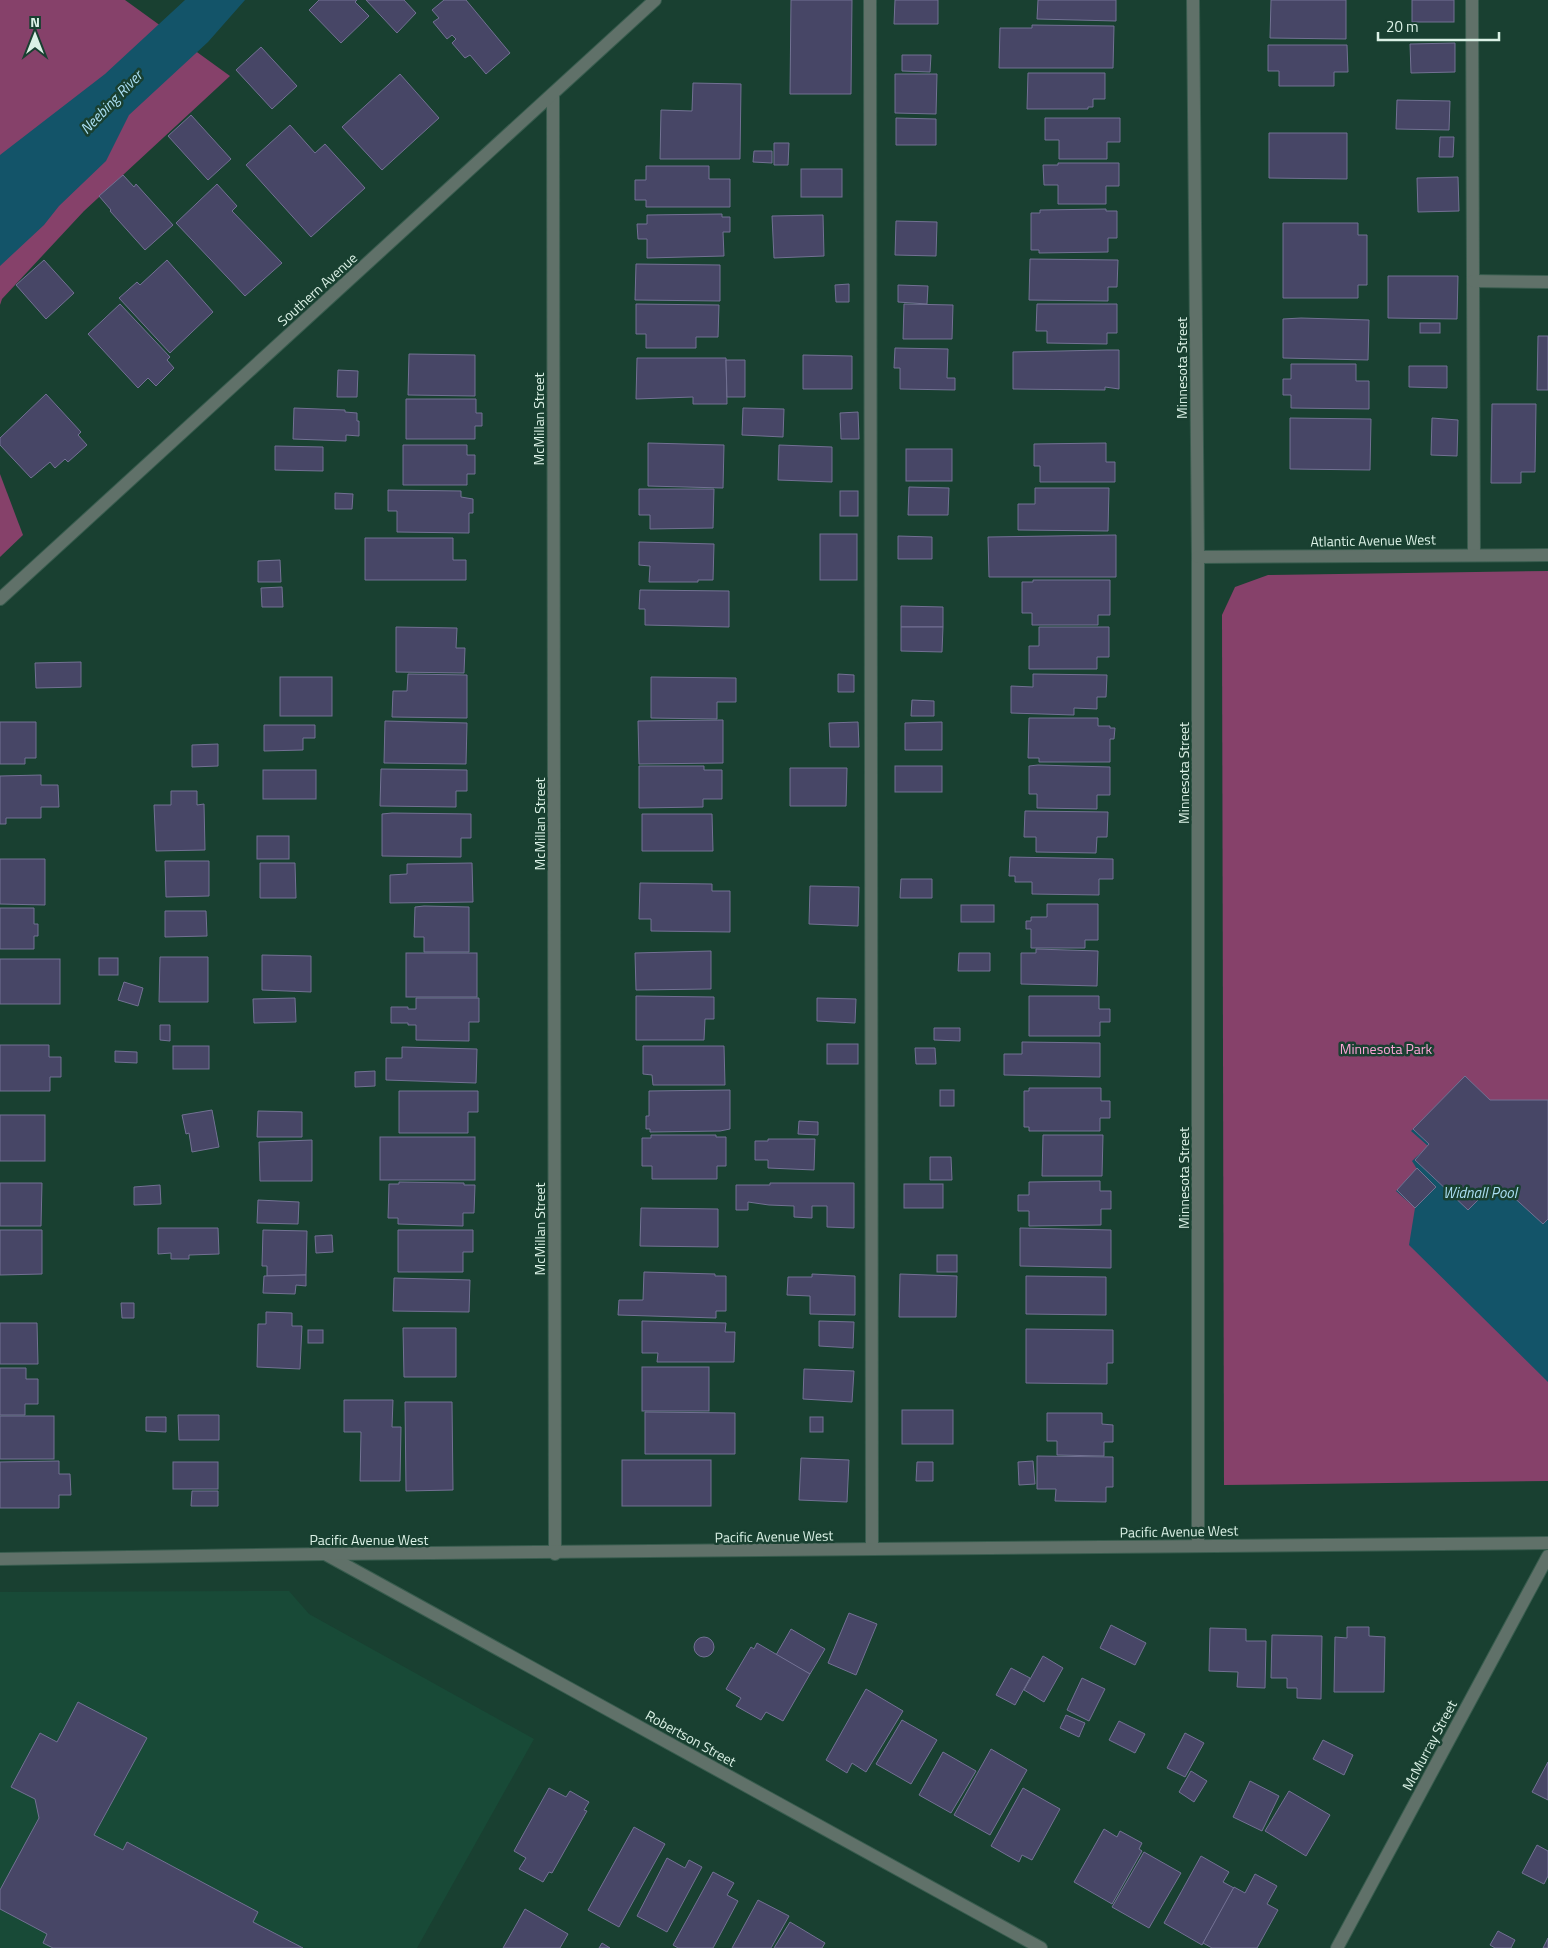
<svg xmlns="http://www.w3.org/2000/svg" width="1548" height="1948" font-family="'Titillium Web',sans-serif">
	<rect width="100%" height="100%" fill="#194031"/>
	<path fill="#184a37" d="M289 1591 309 1614 534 1739 417 1948H0V1592Z"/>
	<g fill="#86416a">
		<path d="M0 0H125L230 76 84 211 2 299 0 305Z"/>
		<path d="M0 474 23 535 0 557Z"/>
		<path d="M1548 571V1481L1224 1485 1222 615 1235 587 1268 575Z"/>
	</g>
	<g fill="#135469">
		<path d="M185 0H245L208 42 129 115 106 161 59 206 44 225 0 266V155L105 74Z"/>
		<path d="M1465 1080 1488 1102 1548 1103V1382L1409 1245 1415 1208 1396 1191 1417 1169 1412 1161 1428 1146 1411 1131Z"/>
	</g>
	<g fill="#474666" stroke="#727193">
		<path d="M319 0H357L355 2 369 16 341 43 309 10Z"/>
		<path d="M366 0H404L416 13 397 33Z"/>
		<path d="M444 0H466L510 53 486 74 470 55 465 58 452 43 456 39 452 35 447 39 433 22 439 18 432 10Z"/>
		<path d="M791 0H852L851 94H790Z"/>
		<path d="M895 0H938V24H894Z"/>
		<path d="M1038 0H1116V21L1037 19Z"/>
		<path d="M1271 0H1346V39L1270 38Z"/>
		<rect x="1412" y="0" width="42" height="22"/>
		<path d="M1032 25 1114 26 1113 68H999L1000 28H1032Z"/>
		<path d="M1455 43V72L1411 73 1410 44Z"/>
		<path d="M1268 45H1347L1348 72H1334V86H1279V71H1268Z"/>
		<path d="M261 47 297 86 272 109 236 70Z"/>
		<path d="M902 55H931L930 72 902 71Z"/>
		<path d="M1028 73H1105V99H1093V107H1088V109H1027Z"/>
		<path d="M400 74 439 118 382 170 342 127Z"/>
		<path d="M895 74H937L936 114 895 113Z"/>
		<path d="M693 83 741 84 740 159H660L661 110 692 111Z"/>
		<path d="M1397 100 1450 101 1449 130 1396 129Z"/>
		<path d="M191 115 231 159 208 180 168 136Z"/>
		<path d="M896 118 936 119V145H896Z"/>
		<path d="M1045 118H1120V142H1107V159H1059V140H1045Z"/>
		<path d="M290 125 315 153 325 144 365 188 311 237 246 165Z"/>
		<path d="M1269 133H1347V179L1269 178Z"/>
		<path d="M1440 137H1454L1453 157H1439Z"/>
		<path d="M774 143H789L788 165H774Z"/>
		<path d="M754 151H772V163L753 162Z"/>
		<path d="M1058 163H1119V186H1106V204H1058V185H1044L1043 165H1058Z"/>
		<path d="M646 166H709V179H730V207H646V200H635V180H646Z"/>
		<rect x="801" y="169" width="41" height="28"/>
		<path d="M123 175 134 187 136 184 173 225 145 250 110 211 111 210 99 196Z"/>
		<path d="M1458 177 1459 211 1418 212 1417 178Z"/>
		<path d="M217 184 237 206 232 211 282 263 245 296 176 223Z"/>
		<path d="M1106 209V211H1117V238H1108V252L1039 253V250H1031V213H1040V210Z"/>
		<path d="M722 214V217H730V232H723L724 256 647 258V239H638L637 224H647V215Z"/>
		<path d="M823 215 824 256 774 258 772 216Z"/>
		<path d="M896 221 937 222 936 256 895 255Z"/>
		<path d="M1283 223H1358V235H1367V285H1358V298H1283Z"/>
		<path d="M1030 259 1118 260 1117 287H1108V301L1029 300Z"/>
		<path d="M44 260 74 293 46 319 16 285Z"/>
		<path d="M167 260 213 312 170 353 119 298 137 282 140 285Z"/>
		<path d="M636 264 720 265V301L635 300Z"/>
		<path d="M1388 276H1458L1457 319 1388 318Z"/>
		<path d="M849 284V302H836L835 285Z"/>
		<path d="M898 285 928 286 927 304 898 302Z"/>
		<path d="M120 304 170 357 167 360 174 368 156 386 148 378 138 388 88 334Z"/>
		<path d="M636 304 719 305 718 337H696V348H646V334H636Z"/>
		<path d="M904 304 953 305 952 339H903Z"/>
		<path d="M1037 304H1117V333H1107V344L1047 343V331H1036Z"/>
		<path d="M1301 318 1369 320 1368 360 1283 358V319Z"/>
		<rect x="1420" y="323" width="20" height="10"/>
		<path d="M1538 336H1548V390H1537Z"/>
		<path d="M895 348 948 349 947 378H955V390L900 389V368H894Z"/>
		<path d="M1107 350H1119V389L1105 387V390L1013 389V352Z"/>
		<path d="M409 354 475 355V396L408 395Z"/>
		<path d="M803 355 852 356V389H803Z"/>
		<path d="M637 358H726L727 404H693V397L636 399Z"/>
		<path d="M726 360H745V397H727Z"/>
		<path d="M1291 364H1356V381H1369V409L1291 408V395H1283V379H1291Z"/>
		<path d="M1409 366H1447V388L1409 387Z"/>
		<path d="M338 370 358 371 357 397H337Z"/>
		<path d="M46 394 81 432 78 435 87 445 68 462 65 459 55 468 50 462 31 478 0 445V438Z"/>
		<path d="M406 399H476V413H482V426H475V439H406Z"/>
		<path d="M1492 404H1536L1535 472H1521V483H1491Z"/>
		<path d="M294 408 345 410V412L357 413V421H359V436L346 435V441L293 439Z"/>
		<path d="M743 408 784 409 783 437 742 435Z"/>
		<path d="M858 412 859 439H841L840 413Z"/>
		<path d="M1290 418 1371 419 1370 470 1290 469Z"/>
		<path d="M1432 418 1458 420 1457 456 1431 455Z"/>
		<path d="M648 443 724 445 723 488 648 486Z"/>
		<path d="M1106 443V462H1115V482H1040V466H1034V444Z"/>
		<path d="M403 445H467V455H475V474H467V485H403Z"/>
		<path d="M779 445 832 447V482L778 480Z"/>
		<path d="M275 446 323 447V471L275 470Z"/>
		<rect x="906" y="449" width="46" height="32"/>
		<path d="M909 487 949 488 948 515H908Z"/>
		<path d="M1035 488H1109L1108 531 1018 530V504H1035Z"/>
		<path d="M639 489H714L713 528 650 529V515H639Z"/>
		<path d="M388 490 461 491V497L473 499V513H469V533L397 532V511H388Z"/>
		<rect x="840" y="491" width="18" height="25"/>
		<path d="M335 493 353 494 352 509H335Z"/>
		<rect x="820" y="534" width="37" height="46"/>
		<path d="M1116 535V577H989L988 537Z"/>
		<path d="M898 536 932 537V559H898Z"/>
		<path d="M365 538H453V560H466V580H365Z"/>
		<path d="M639 542 714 544 713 580H698V582H649L650 566 639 565Z"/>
		<path d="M280 560 281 582H258V561Z"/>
		<path d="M1033 580H1110V615H1098V625H1032V613H1022V582H1033Z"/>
		<path d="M282 587 283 607H262L261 588Z"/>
		<path d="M640 590 729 591V627L645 625V609H639Z"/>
		<path d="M901 606 943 607V627H901Z"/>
		<path d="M396 627 457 628 456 648H465L464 673 396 672Z"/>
		<path d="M901 627H943L942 652 901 651Z"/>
		<path d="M1039 627H1109V657H1097V669H1029V646H1039Z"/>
		<path d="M81 662V687L36 688 35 663Z"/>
		<path d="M408 674 467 675V718L392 717 393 691H407Z"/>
		<path d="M838 674 854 675V692H838Z"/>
		<path d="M1033 674 1107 675 1106 697H1097V709L1074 708V715L1011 713V686L1033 687Z"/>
		<rect x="280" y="677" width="52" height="39"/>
		<path d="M651 677 736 678V702H717V719L651 718Z"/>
		<path d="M912 700 934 701V716H911Z"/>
		<path d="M1029 718H1098V726H1110V728H1115L1114 739H1110V762H1039V758H1028Z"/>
		<path d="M723 720V763L639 764 638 721Z"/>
		<path d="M385 721 467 723 466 764 384 763Z"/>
		<path d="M0 722H36V758H25V764H0Z"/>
		<path d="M858 722 859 747H830L829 723Z"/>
		<path d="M942 722V750H905V723Z"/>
		<path d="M264 725H315V738H303V750L264 751Z"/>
		<path d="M218 744V766L192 767V745Z"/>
		<path d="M1038 765 1110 767V795H1097V809L1037 808V794H1029V766Z"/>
		<path d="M639 766H704V770H722V799H703V807L639 808Z"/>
		<rect x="895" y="766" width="47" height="26"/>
		<path d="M790 768H847L846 806H790Z"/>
		<path d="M381 769 467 770V791H456V807L380 806Z"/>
		<rect x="263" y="770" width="53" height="29"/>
		<path d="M41 775V785H58L59 807H41V818H6V824H0V776Z"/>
		<path d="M171 791H197V805L204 804 205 850 156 851 154 805H171Z"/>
		<path d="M1025 811 1108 812 1107 837H1097L1096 853 1036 852V837H1024Z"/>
		<path d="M392 813 471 814V838H461V857L382 856V814Z"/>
		<path d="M642 814H712L713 851H642Z"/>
		<rect x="257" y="836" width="32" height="23"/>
		<path d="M1010 857 1113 859V879H1099V895L1032 894V882H1015V876H1009Z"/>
		<path d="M0 859H45V905L0 904Z"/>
		<path d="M165 861H209V896L166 897Z"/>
		<path d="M260 863H295L296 898H260Z"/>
		<path d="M472 863 473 902 390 903V875L407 874V864Z"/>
		<path d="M901 879H932V898H900Z"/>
		<path d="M640 883 712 884V891H730V932L651 931V919H639Z"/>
		<path d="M810 886 859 887 858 926 809 924Z"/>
		<path d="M1047 904H1098V940H1085V948H1031V929H1026V921H1031V917H1047Z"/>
		<rect x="961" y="905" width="33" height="17"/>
		<path d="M424 906 469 907V952H424V937H414L415 907Z"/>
		<path d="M0 908H34V924H38V936H34V949H0Z"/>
		<path d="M165 911H206L207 936 165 937Z"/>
		<path d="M1036 949 1098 951 1097 986 1021 984V953H1036Z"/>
		<path d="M711 951V989L636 990 635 953Z"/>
		<rect x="406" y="953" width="71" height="44"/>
		<path d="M959 953H990V971H958Z"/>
		<path d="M262 955 311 956V992L262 990Z"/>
		<path d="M160 957H208V1002H159Z"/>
		<rect x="99" y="958" width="19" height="17"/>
		<rect x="0" y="959" width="60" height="45"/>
		<path d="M124 982 143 988 138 1006 118 1000Z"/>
		<path d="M636 996 714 997V1019H705L704 1040H636Z"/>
		<path d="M1029 996H1099V1009H1110V1022H1100V1036H1029Z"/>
		<path d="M295 998 296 1022 254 1023 253 999Z"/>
		<path d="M416 998H479V1022H469V1041L416 1040V1025H408V1023H391V1007H408V1009H416Z"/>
		<path d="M817 998 856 999 855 1023 817 1021Z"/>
		<path d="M160 1025H170V1041L160 1040Z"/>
		<path d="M934 1028H960V1041L934 1040Z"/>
		<path d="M1022 1042 1100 1043V1077L1004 1075V1054H1022Z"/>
		<rect x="827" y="1044" width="31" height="20"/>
		<path d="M0 1045H49V1057H61V1077H50V1091H0Z"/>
		<rect x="173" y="1046" width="36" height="23"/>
		<path d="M643 1046H724L725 1085H653L652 1075 643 1074Z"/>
		<path d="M402 1047 477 1049 476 1083 386 1080V1058H402Z"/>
		<path d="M915 1048H935L936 1064H916Z"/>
		<path d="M115 1051 137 1052V1063L115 1062Z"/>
		<path d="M375 1071V1086L355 1087V1072Z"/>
		<path d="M1465 1076 1490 1100H1548V1219L1543 1224 1509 1193H1485L1468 1210 1415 1160 1429 1144 1413 1129Z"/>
		<path d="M1029 1088H1101V1101H1110V1118H1100V1131H1029V1127H1024V1091H1029Z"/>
		<path d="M730 1090V1129L720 1131 650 1132V1129H646V1116H649V1091Z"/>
		<rect x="940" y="1090" width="14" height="16"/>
		<path d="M399 1091H478V1112H468V1133H399Z"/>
		<path d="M212 1110 219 1147 192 1152 189 1133 186 1134 182 1115Z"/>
		<path d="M258 1111 302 1112V1137H257Z"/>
		<rect x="0" y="1115" width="45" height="46"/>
		<path d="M799 1121 818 1122V1135L798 1134Z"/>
		<path d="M651 1135H716V1137H726V1166H717V1179H652V1166H642V1138H651Z"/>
		<path d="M1043 1135H1103L1102 1176H1042Z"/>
		<rect x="380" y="1137" width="95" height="43"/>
		<path d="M768 1139H815L814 1170 768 1168V1160H755V1141H768Z"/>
		<path d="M312 1140V1181H260L259 1142Z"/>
		<path d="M930 1157H951L952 1180H930Z"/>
		<path d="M1417 1168 1436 1187 1415 1208 1397 1190Z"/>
		<path d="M1100 1181V1191H1111V1209H1101V1225L1029 1226V1211H1018V1195H1029V1182Z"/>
		<path d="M399 1182 464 1183V1185H475L474 1213H463V1226L398 1224V1218H388L389 1184H399Z"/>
		<path d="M0 1183H42L41 1226H0Z"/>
		<path d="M770 1183H854V1228L827 1227V1206H812V1218L794 1217V1206L769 1205 748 1202V1210H736V1185H770Z"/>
		<rect x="904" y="1184" width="39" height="24"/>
		<path d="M160 1185 161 1204 134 1205V1187Z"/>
		<path d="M258 1200 299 1202 298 1224 257 1223Z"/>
		<path d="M641 1208 718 1209V1247L640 1246Z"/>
		<path d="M158 1228H218L219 1254 189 1255V1259H171V1253L158 1254Z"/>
		<path d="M1020 1228 1111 1230V1268L1020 1266Z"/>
		<path d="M0 1230H42V1274L0 1275Z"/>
		<path d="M263 1230 307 1231 306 1275 267 1276V1266H262Z"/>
		<path d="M398 1230H473V1252H463V1272H398Z"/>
		<path d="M332 1235 333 1252 316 1253 315 1236Z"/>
		<rect x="937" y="1255" width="20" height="17"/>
		<path d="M644 1272 715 1274V1276H726V1311H716V1318L618 1315 619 1300H643Z"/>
		<path d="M812 1274 855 1276V1315L810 1314V1296L787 1295 788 1277H812Z"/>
		<path d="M900 1274 957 1276 956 1317H899Z"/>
		<path d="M306 1275V1286L296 1285 295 1294 263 1293 264 1276Z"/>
		<path d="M1026 1276 1106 1277V1315L1026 1314Z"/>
		<path d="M394 1278 470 1280 469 1312 393 1311Z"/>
		<path d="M121 1303H134V1318H122Z"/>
		<path d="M266 1312 292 1313V1326H302L300 1369 257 1367 258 1324H266Z"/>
		<path d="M642 1321 726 1323 725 1332H735L734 1362H657L658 1353H642Z"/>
		<path d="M819 1321 854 1322 853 1348 819 1346Z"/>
		<path d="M0 1323H37L38 1364H0Z"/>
		<path d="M403 1328H456V1377H404Z"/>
		<path d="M1026 1329 1113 1330V1363H1107V1384L1026 1383Z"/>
		<rect x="308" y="1330" width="15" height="13"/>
		<rect x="642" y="1367" width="67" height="44"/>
		<path d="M0 1368H26V1379H38V1404H25V1415H0Z"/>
		<path d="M804 1369 854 1371 852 1402 803 1399Z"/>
		<path d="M344 1400H393L392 1427H401L400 1481H360L361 1432H344Z"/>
		<path d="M405 1402H452L453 1490 406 1491Z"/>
		<rect x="902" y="1410" width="51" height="34"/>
		<path d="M645 1412 735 1413V1454H645Z"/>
		<path d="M1047 1413H1102V1424L1113 1425V1442H1104V1456L1057 1455V1441H1047Z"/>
		<path d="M178 1415H219V1440H179Z"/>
		<rect x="0" y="1416" width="54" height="43"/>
		<path d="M146 1417H166V1432L146 1431Z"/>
		<rect x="810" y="1417" width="13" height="15"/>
		<path d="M1037 1456 1113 1457V1487H1106V1502L1055 1501 1056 1489H1037Z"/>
		<path d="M801 1458 849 1460 847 1502 799 1500Z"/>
		<rect x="622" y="1460" width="89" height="46"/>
		<path d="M59 1461V1474H70L71 1495H59V1508H0V1462Z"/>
		<path d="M1033 1461 1035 1484 1019 1485 1018 1462Z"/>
		<rect x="173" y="1462" width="45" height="27"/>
		<path d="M917 1462H933V1481H916Z"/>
		<path d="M192 1491H218V1506H191Z"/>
		<path d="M849 1613 877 1624 856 1675 828 1663Z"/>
		<path d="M1111 1625 1146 1643 1135 1665 1100 1648Z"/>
		<path d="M1347 1627H1369V1636L1385 1637 1384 1692H1334L1335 1637 1347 1638Z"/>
		<path d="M1210 1628 1246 1629V1641H1266L1265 1688 1237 1687 1238 1672 1209 1671Z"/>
		<path d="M791 1629 825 1649 810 1674 776 1655Z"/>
		<path d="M1272 1635 1322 1636 1321 1699 1297 1698V1688H1287V1678H1271Z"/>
		<circle cx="704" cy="1647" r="10"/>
		<path d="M757 1643 810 1674 783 1721 766 1712 761 1720 736 1706 741 1698 726 1689 751 1647 754 1649Z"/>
		<path d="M1043 1656 1063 1668 1044 1702 1024 1690Z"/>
		<path d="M1011 1668 1030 1678 1015 1705 996 1695Z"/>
		<path d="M1082 1678 1105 1689 1089 1721 1067 1710Z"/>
		<path d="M866 1689 903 1711 866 1772 852 1763 847 1773 826 1760Z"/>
		<path d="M78 1702 147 1738 94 1835 123 1850 127 1842 258 1912 253 1922 303 1948H53L43 1943 47 1934 0 1909V1890L39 1818 35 1799 11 1787 40 1733 57 1742Z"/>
		<path d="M1066 1715 1085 1723 1079 1737 1060 1728Z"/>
		<path d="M902 1720 937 1740 911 1784 876 1764Z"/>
		<path d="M1119 1721 1145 1734 1135 1753 1109 1740Z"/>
		<path d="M1185 1733 1204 1743 1185 1777 1167 1768Z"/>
		<path d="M1323 1740 1353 1755 1344 1775 1313 1759Z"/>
		<path d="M991 1749 1027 1770 990 1835 954 1815Z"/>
		<path d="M943 1752 976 1771 951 1813 919 1795Z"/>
		<path d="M1548 1762V1800L1532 1792Z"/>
		<path d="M1191 1771 1207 1781 1194 1802 1179 1792Z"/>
		<path d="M1250 1781 1279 1796 1262 1831 1233 1817Z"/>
		<path d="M549 1788 566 1797 570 1791 589 1802 584 1810 587 1811 552 1873 549 1872 543 1882 519 1869 526 1858 514 1851Z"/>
		<path d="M1023 1788 1060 1809 1032 1860 1022 1855 1019 1862 991 1846Z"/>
		<path d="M1289 1791 1330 1815 1306 1856 1265 1831Z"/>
		<path d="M634 1827 665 1844 619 1927 588 1910Z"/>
		<path d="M1104 1829 1117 1837 1120 1831 1142 1843 1139 1849 1142 1851 1112 1904 1074 1882Z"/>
		<path d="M1537 1845 1548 1851V1876L1544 1884 1522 1873Z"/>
		<path d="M1144 1852 1181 1873 1149 1928 1112 1907Z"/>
		<path d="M1201 1856 1229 1872 1223 1882 1234 1888 1202 1945 1164 1923Z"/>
		<path d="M667 1858 685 1868 689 1860 702 1867 667 1932 637 1916Z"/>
		<path d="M713 1872 734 1883 727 1895 738 1901 713 1948H678L673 1945Z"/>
		<path d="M1255 1874 1277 1886 1267 1904 1278 1910 1257 1948H1212L1203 1943 1234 1887 1245 1893Z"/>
		<path d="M758 1900 789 1916 771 1948H732Z"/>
		<path d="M525 1909 568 1934 560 1948H503Z"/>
		<path d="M790 1922 825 1943 822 1948H774Z"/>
		<path d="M1498 1931 1515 1940 1511 1948H1495L1490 1945Z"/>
		<path d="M1548 1938V1948H1543Z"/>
		<path d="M602 1943 610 1948H599Z"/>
	</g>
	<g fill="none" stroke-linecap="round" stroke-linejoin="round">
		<defs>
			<g id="lane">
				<path d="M870 0 872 1549"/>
				<path d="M1472 0 1474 554"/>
				<path d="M1473 281 1548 282"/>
			</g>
			<g id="street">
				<path d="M1193 0 1198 557V1546"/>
				<path d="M553 94 555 1554"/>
				<path d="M1198 557 1548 555"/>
				<path d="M0 599 655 0"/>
				<path d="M327 1555 1041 1948"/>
				<path d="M0 1559 327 1554 1548 1543"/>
				<path d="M1337 1948 1548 1556"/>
			</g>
		</defs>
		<use href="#lane" stroke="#385c4e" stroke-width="14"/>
		<use href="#street" stroke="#385c4e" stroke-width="14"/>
		<use href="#lane" stroke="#607169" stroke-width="12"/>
		<use href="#street" stroke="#607169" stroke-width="12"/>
	</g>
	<g text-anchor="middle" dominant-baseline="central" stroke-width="5" stroke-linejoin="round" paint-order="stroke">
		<g font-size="14" fill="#dbf1e6" stroke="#194031">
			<text transform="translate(317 289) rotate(-42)">Southern Avenue</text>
			<text transform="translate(1181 368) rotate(-90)">Minnesota Street</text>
			<text transform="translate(538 419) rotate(-90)">McMillan Street</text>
			<text transform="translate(1373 540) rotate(-1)">Atlantic Avenue West</text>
			<text transform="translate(1183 773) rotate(-90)">Minnesota Street</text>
			<text transform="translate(539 824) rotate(-90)">McMillan Street</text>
			<text transform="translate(1183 1178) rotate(-90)">Minnesota Street</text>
			<text transform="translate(539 1229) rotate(-90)">McMillan Street</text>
			<text transform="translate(1179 1531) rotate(-1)">Pacific Avenue West</text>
			<text transform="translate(774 1536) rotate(-1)">Pacific Avenue West</text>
			<text x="369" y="1539">Pacific Avenue West</text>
			<text transform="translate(691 1738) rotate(29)">Robertson Street</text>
			<text transform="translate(1429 1745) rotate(-62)">McMurray Street</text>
		</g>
		<g font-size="14" fill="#fca5d6" stroke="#194031">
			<text x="1386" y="1048">Minnesota Park</text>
		</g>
		<g font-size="15" font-style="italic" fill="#abdef2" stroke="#194031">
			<text transform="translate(111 102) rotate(-46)">Neebing River</text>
			<text x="1480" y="1192">Widnall Pool</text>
		</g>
	</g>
	<g transform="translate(35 35)" stroke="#194031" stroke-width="4" paint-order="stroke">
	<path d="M0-4L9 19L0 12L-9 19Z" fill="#dbf1e6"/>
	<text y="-8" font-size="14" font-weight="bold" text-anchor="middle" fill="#dbf1e6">N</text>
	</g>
	<path d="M1378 32v8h121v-8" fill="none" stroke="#dbf1e6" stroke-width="2.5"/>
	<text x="1386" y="32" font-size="15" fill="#dbf1e6" stroke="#194031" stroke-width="4" paint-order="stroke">20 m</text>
</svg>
